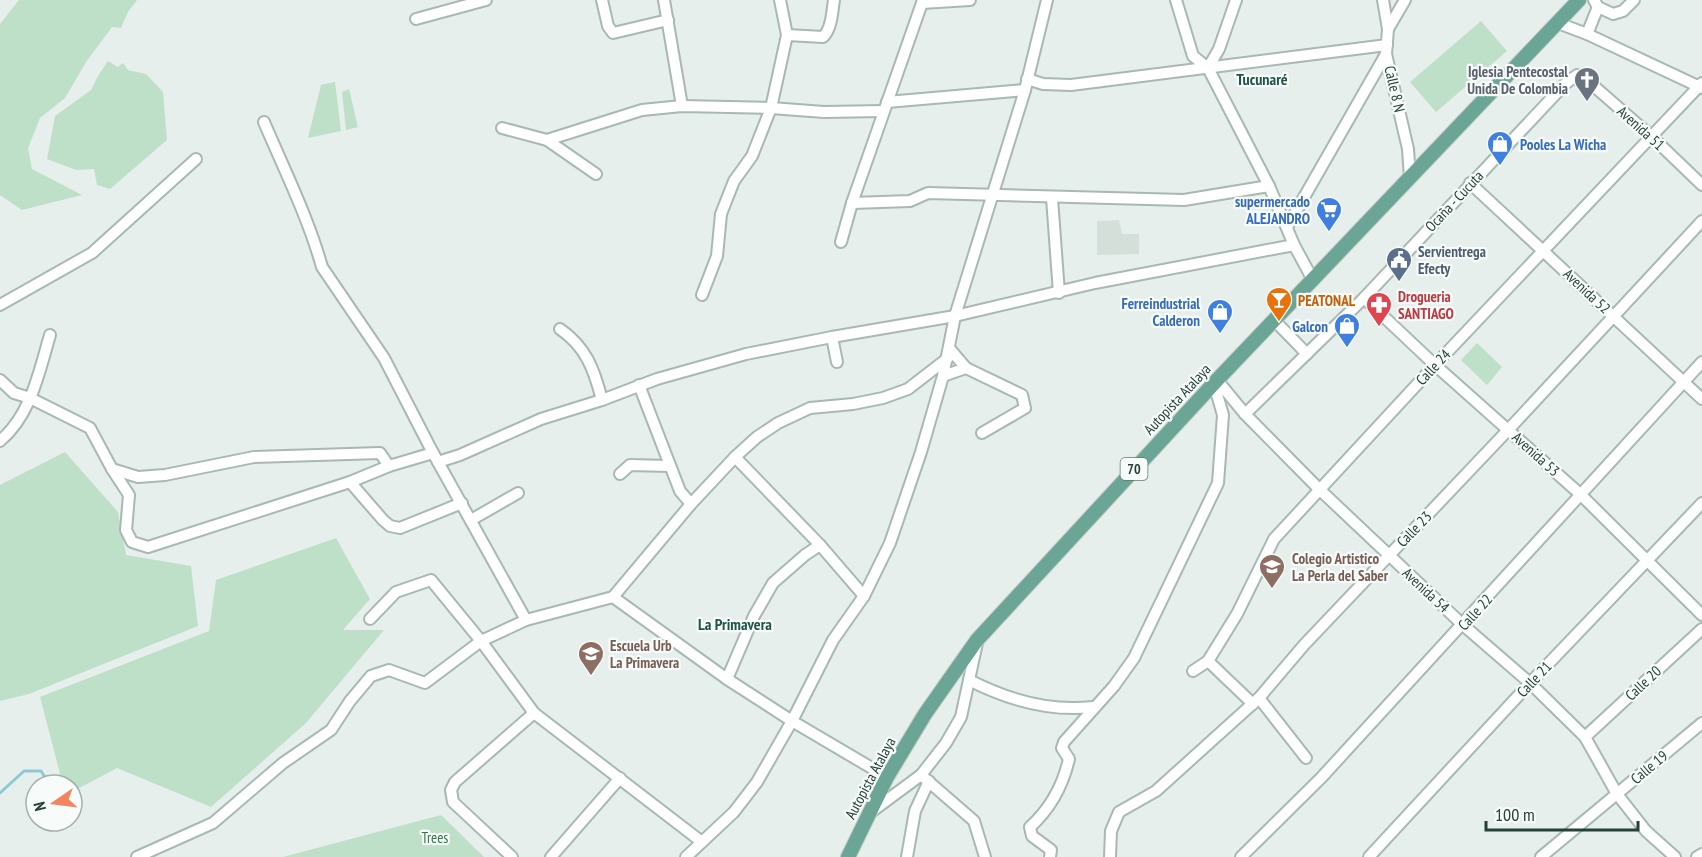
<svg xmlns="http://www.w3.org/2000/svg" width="1702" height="857" font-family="'PT Sans Narrow',sans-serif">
	<rect width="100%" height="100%" fill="#e6efeb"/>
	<path fill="#d4dfda" d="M1119 220 1122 234H1139V254L1097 255V221Z"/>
	<g fill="#bfe0c8">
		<path d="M19 0H137L128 12 121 28 112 27 86 62 65 98 40 118 28 148 32 169 82 195 22 210 0 195V24Z"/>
		<path d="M1481 21 1507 51 1436 112 1410 82Z"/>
		<path d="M108 61 118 67 123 63 128 70 146 74 163 92 167 140 110 189 97 185 94 169 76 170 47 159 55 116 91 90 98 76Z"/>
		<path d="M335 82 341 131 308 138 321 85Z"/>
		<path d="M349 89 358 127 346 130 342 92Z"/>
		<path d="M1477 343 1502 367 1487 385 1461 360Z"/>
		<path d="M65 452 118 512 126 555 191 566 198 626 29 694 0 701V485Z"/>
		<path d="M336 538 370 599 343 630H384L306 723 211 807 117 768 72 792V785H63L40 697 209 631 216 580Z"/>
		<path d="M441 815 484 857H283Z"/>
	</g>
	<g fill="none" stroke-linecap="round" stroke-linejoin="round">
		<path stroke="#8ec9d4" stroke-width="3" d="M0 793 24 771H41L50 785"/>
		<defs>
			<g id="minor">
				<path d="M602 0 608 26 613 33 668 20"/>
				<path d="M664 0 682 106"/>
				<path d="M1176 0 1193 56 1208 68 1269 186 1294 245 1313 280"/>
				<path d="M1383 0 1388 29 1386 54 1408 149 1410 178"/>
				<path d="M1594 0 1598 7 1613 14 1623 11 1634 0"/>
				<path d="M922 3 970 0"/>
				<path d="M416 19 486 0"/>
				<path d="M1558 23 1587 34 1702 88"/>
				<path d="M1388 29 1405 0"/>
				<path d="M1587 34 1598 7"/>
				<path d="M787 35 823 37C832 28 832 12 834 0"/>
				<path d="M1208 68 1219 49 1236 0"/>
				<path d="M1027 79 1043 84 1071 85 1387 45"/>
				<path d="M887 102 1025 90"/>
				<path d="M264 122C284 169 308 217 322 267L384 358 433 453 526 620"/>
				<path d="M502 128 547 140 596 174"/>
				<path d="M547 140 642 110 682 106 771 108 824 112 883 111"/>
				<path d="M1470 183 1702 399"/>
				<path d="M1052 198 1059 293"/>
				<path d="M852 203 910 201 928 193 1184 200 1269 186"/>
				<path d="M1287 227 1386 54"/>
				<path d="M841 242 852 203 923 0"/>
				<path d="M702 295 717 256 721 214 734 181 752 156 771 108 787 35 780 0"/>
				<path d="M1364 298 1435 365 1580 494 1702 615"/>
				<path d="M0 305 92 253 196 159"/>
				<path d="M1275 321 1307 354"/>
				<path d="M560 329C586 347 594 369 602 400"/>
				<path d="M832 337 837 362"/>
				<path d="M949 348 966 368"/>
				<path d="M943 376 966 368 1022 395 1025 408 982 433"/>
				<path d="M0 380 14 393 30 398 90 428 112 469 129 495 126 530 132 542 148 547 350 482 389 466 433 453"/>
				<path d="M1217 380 1245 414 1319 489 1463 625 1530 683 1585 737 1617 794 1646 831 1675 857"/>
				<path d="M639 385 680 491 691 504"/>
				<path d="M1245 414 1364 298 1565 84 1577 75 1588 81 1651 136 1702 185"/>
				<path d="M0 441C31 415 39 372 50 335"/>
				<path d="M735 457 820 545 864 596"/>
				<path d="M438 462 460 455 541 419 602 400 657 379 746 354 832 337 955 316 1095 283 1294 245"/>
				<path d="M112 469 138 477 165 475 254 457 380 453 389 466"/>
				<path d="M620 474 630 465 669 466"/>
				<path d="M350 482 383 520 390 526 400 528 462 503"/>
				<path d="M471 520 518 493"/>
				<path d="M613 597 727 679 792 721 887 777"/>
				<path d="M370 619 396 592 431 580 481 641 534 713 702 842"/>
				<path d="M1208 661 1253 704"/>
				<path d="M1193 671 1208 661 1237 614 1274 539 1435 365 1702 83"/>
				<path d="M727 679 754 616 773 583 805 555 820 545"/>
				<path d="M969 680C1008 700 1049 712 1093 707"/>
				<path d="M1259 698 1306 758"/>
				<path d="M1585 737 1702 629"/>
				<path d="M921 775 974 821 985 857"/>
				<path d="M871 812 921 775 946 743 961 717 977 643"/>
				<path d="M137 857 213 823 283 763 331 730 350 701 371 676 389 670 425 683 481 641 526 620 613 597 691 504 735 457 757 437 778 423 810 408 853 404 883 398 908 389 948 358"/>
				<path d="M512 857 453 802 451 790 455 782 534 713"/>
				<path d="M551 857 620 778"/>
				<path d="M686 857 734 812 757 782 792 721 833 640 864 596 890 543 921 452 943 376 955 316 1025 90 1047 0"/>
				<path d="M907 857 915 811 929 781"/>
				<path d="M1050 857 1051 850 1032 836 1030 827C1050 809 1063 785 1069 759L1062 748 1064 742 1114 686 1134 658 1218 483 1223 415 1214 384"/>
				<path d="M1110 857 1111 831 1119 812 1156 791 1259 698 1304 645 1509 429 1702 221"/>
				<path d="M1241 857 1321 778 1702 362"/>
				<path d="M1369 857 1530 683 1702 503"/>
				<path d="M1541 857 1702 723"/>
				<path d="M1697 857 1702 854"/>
			</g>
			<path id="major" d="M848 857 887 777 925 714 977 640 1217 380 1579 0"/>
		</defs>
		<use href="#minor" stroke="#a8b8b2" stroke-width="14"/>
		<use href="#major" stroke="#c2cac8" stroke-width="16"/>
		<use href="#minor" stroke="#fff" stroke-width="10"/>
		<use href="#major" stroke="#6aa596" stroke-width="14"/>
	</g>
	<defs>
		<symbol id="church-pin" viewBox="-11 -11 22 30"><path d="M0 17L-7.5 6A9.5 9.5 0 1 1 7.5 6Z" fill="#6b7280" stroke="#f7fbf9"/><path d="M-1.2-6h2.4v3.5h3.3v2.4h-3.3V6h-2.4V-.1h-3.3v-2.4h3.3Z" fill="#fff"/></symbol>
		<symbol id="shop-pin" viewBox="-11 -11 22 30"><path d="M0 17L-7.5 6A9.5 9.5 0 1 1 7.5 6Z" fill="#3f7fe0" stroke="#f7fbf9"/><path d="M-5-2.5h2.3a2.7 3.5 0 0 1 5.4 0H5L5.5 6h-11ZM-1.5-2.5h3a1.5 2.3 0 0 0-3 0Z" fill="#fff"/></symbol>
		<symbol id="supermarket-pin" viewBox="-11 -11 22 30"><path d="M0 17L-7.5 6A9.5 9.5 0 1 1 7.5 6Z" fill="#3f7fe0" stroke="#f7fbf9"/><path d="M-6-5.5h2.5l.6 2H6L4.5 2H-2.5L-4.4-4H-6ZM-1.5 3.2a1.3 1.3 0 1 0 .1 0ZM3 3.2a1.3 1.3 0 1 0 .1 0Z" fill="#fff"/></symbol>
		<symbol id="civic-pin" viewBox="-11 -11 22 30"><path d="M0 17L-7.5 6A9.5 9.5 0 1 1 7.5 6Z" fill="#5c6f8a" stroke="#f7fbf9"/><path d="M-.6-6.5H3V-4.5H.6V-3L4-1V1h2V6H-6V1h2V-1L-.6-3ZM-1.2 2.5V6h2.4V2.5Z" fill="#fff"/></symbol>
		<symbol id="bar-pin" viewBox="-11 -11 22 30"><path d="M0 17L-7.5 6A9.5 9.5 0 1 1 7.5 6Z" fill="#e8710a" stroke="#f7fbf9"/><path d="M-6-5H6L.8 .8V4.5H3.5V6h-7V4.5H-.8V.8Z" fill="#fff"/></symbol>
		<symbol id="pharmacy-pin" viewBox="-11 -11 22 30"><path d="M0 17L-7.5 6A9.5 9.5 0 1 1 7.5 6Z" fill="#e0444e" stroke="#f7fbf9"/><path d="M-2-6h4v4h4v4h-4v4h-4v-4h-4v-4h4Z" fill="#fff"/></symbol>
		<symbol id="school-pin" viewBox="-11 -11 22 30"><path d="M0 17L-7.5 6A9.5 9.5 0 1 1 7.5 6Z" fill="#8d6e63" stroke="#f7fbf9"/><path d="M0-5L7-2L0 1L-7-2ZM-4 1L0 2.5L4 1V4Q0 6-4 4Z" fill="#fff"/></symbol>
	</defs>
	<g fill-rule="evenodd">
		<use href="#church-pin" x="1572" y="65" width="30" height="40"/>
		<use href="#shop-pin" x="1485" y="129" width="30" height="40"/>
		<use href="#supermarket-pin" x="1314" y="195" width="30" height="40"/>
		<use href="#civic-pin" x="1384" y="245" width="30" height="40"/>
		<use href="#bar-pin" x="1264" y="285" width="30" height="40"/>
		<use href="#pharmacy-pin" x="1364" y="290" width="30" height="40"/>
		<use href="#shop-pin" x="1205" y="297" width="30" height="40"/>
		<use href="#shop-pin" x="1332" y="311" width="30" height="40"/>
		<use href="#school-pin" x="1257" y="552" width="30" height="40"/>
		<use href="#school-pin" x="576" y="639" width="30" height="40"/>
	</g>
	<g text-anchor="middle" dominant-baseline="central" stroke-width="4.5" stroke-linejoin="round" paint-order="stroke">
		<rect fill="#f7fbf9" stroke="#637a73" stroke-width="1.5" x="1120.5" y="458" width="27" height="22" rx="4.5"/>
		<g font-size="14" font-weight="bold" fill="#24423a">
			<text x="1134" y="469">70</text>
		</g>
		<g font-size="15" font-weight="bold" fill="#5b616d" stroke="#f7fbf9" text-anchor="end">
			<text x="1568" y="71">Iglesia Pentecostal<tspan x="1568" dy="17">Unida De Colombia</tspan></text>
		</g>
		<g font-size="15" fill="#24423a" stroke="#f7fbf9">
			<text transform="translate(1395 89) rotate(77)">Calle 8 N</text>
			<text transform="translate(1641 128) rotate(42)">Avenida 51</text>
			<text transform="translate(1454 201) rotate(-47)">Ocaña - Cucuta</text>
			<text transform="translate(1587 291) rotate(43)">Avenida 52</text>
			<text transform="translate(1433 367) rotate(-47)">Calle 24</text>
			<text transform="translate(1177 399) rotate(-47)">Autopista Atalaya</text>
			<text transform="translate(1536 454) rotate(42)">Avenida 53</text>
			<text transform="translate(1414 529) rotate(-46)">Calle 23</text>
			<text transform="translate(1426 590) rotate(43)">Avenida 54</text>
			<text transform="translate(1475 612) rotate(-48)">Calle 22</text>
			<text transform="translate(1534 679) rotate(-47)">Calle 21</text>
			<text transform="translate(1643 683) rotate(-43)">Calle 20</text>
			<text transform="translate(1649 767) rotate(-40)">Calle 19</text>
			<text transform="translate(870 778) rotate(-62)">Autopista Atalaya</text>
		</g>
		<g font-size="15" font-weight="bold" fill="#366cbe" stroke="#f7fbf9" text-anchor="end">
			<text x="1520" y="144" text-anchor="start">Pooles La Wicha</text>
			<text x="1310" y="201">supermercado<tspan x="1310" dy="17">ALEJANDRO</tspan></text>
			<text x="1200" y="303">Ferreindustrial<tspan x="1200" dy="17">Calderon</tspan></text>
			<text x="1328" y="326">Galcon</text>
		</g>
		<g font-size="15" font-weight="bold" fill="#4e5e75" stroke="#f7fbf9" text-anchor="start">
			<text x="1418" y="251">Servientrega<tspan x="1418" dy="17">Efecty</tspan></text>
		</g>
		<g font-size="15" font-weight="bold" fill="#be3a42" stroke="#f7fbf9" text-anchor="start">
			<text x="1398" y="296">Drogueria<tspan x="1398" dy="17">SANTIAGO</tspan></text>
		</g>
		<g font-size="15" font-weight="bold" fill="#c56008" stroke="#f7fbf9" text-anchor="start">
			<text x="1298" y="300">PEATONAL</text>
		</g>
		<g font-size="15" font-weight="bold" fill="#785e54" stroke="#f7fbf9" text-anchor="start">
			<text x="1292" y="558">Colegio Artistico<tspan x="1292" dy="17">La Perla del Saber</tspan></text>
			<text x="610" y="645">Escuela Urb<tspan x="610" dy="17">La Primavera</tspan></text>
		</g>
		<g font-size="15" fill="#2d7a4b" stroke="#f7fbf9">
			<text x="435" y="837">Trees</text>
		</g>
		<g font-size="16" font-weight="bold" fill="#1f5548" stroke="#f7fbf9">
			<text x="1262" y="79">Tucunaré</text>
			<text x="735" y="624">La Primavera</text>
		</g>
	</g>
	<g transform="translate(54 803) rotate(256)"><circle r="28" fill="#f7fbf9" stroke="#a3b1ad" stroke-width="1.5"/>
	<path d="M0-4.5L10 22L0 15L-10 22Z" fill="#f4845f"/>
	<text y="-9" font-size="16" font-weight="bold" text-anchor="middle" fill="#24423a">N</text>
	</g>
	<path d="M1486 821v9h152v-9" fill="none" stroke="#24423a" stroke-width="3"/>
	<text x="1495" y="821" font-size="18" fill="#24423a" stroke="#f7fbf9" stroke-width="4.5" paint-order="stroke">100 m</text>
</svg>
